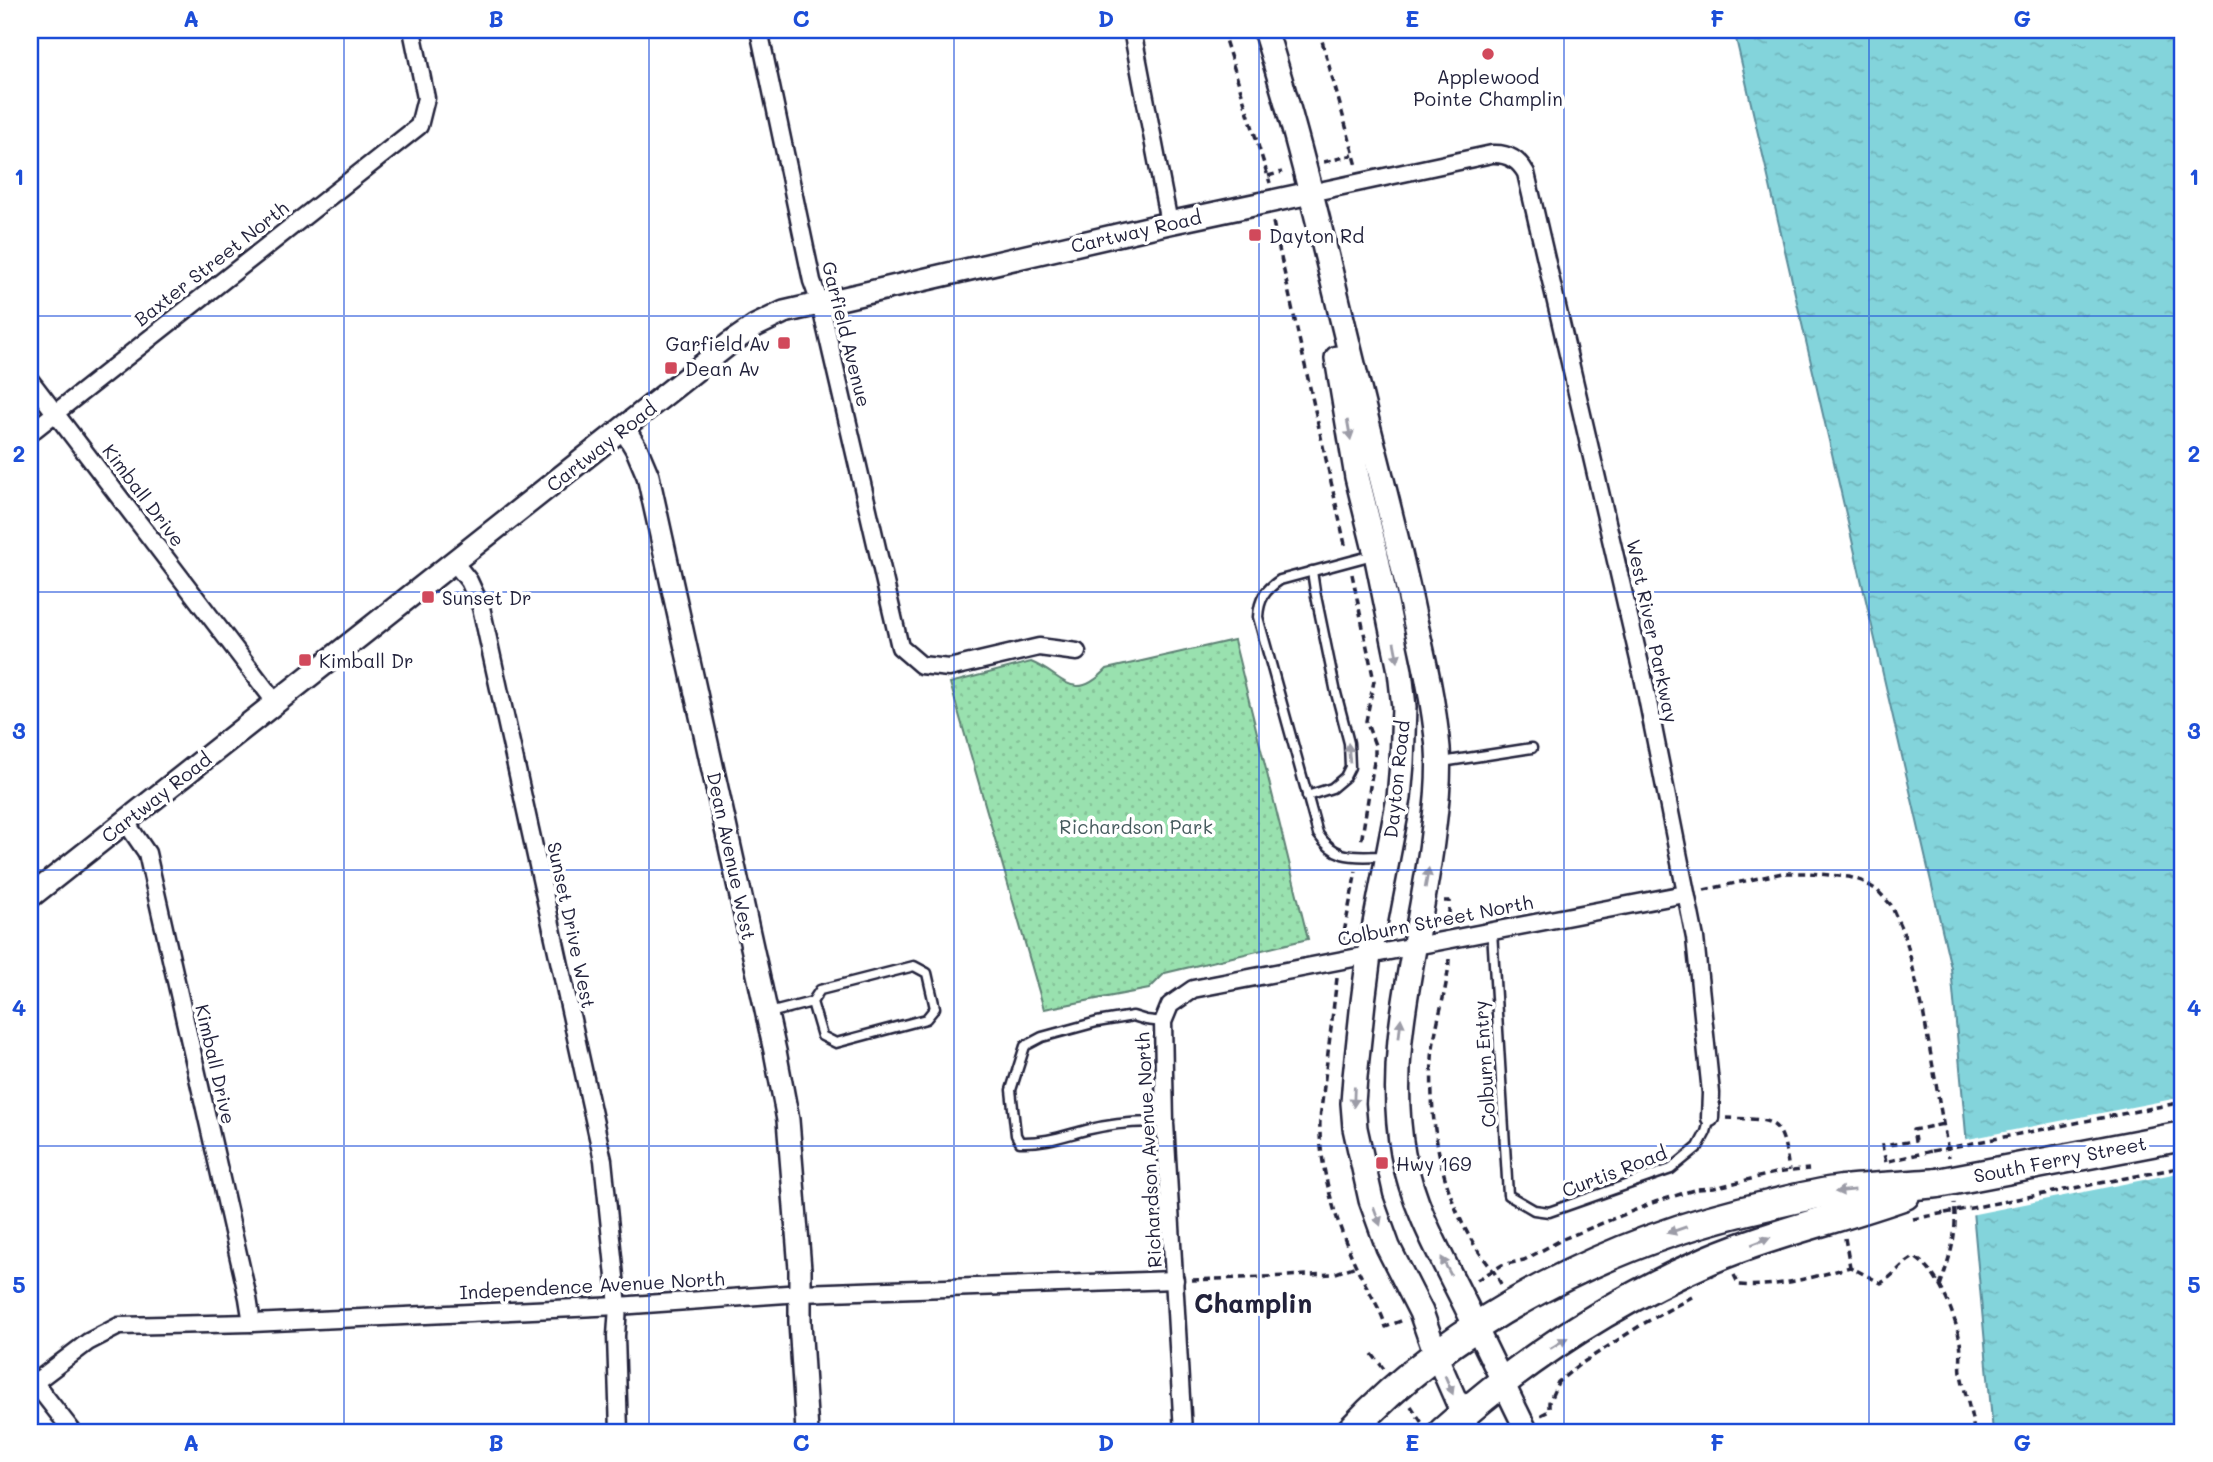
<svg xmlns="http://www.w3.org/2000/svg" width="2213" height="1462" font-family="Mali,sans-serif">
	<defs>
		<pattern id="park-dots" width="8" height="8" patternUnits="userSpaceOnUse" patternTransform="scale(1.75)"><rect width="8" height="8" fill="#99e1af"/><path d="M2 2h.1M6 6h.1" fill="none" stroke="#84c197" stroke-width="1.8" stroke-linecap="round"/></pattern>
		<pattern id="water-ripples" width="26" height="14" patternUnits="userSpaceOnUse" patternTransform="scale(1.75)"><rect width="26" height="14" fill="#83d4db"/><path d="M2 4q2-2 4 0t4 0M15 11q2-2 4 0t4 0" fill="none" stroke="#71b6bd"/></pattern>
	</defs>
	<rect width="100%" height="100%" fill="#fff"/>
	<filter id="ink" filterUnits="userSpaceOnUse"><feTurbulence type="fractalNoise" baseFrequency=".0143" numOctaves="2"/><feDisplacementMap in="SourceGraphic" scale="14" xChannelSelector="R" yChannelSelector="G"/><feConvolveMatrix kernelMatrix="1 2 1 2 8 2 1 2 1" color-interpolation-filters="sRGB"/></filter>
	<g filter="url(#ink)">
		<path fill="url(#park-dots)" stroke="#5e8275" stroke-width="2" d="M1234 640 1308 939 1165 973 1149 989 1044 1009 950 683 1031 662C1064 675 1072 705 1107 669Z"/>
		<path fill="url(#water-ripples)" stroke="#5c8d9b" stroke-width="2" d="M1734 30H2183V1432H1993L1951 968Z"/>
		<path fill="#fff" d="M2183 1097V1172L1970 1215 1963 1140Z"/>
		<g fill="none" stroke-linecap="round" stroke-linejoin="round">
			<defs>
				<g id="service">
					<path d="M1373 555 1280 580C1265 590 1259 599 1258 617L1318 834C1337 862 1356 856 1386 856"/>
					<path d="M1442 762 1532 748"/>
					<path d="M1307 796 1332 788 1345 777 1350 767 1349 743 1336 693 1315 591 1312 571"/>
					<path d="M1492 931 1508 1195 1534 1210 1549 1212 1671 1169 1698 1147 1706 1132 1710 1118"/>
					<path d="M769 1013 812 1002 820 990 914 966 927 973 935 1008 926 1019 836 1043 822 1036 812 1002"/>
					<path d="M1163 1022 1146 1020 1133 1016 1097 1022 1042 1037 1025 1046 1011 1090 1016 1135 1020 1142C1045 1143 1063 1136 1086 1130 1111 1124 1139 1121 1165 1123"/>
				</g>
				<g id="minor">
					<path d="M759 30 812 281 820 303 900 647 921 665 949 668 1039 647 1077 652"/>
					<path d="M1132 30 1169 223"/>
					<path d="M1310 193 1492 154C1508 153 1519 160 1526 173L1643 677 1695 938 1711 1093 1710 1118"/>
					<path d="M30 380 276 703"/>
					<path d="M30 433 419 126 426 98 412 30"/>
					<path d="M454 562 469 581 481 607 603 1160 618 1306 616 1336 619 1432"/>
					<path d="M125 821 147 853 248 1298 252 1323"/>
					<path d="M30 1377 73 1432"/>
					<path d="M30 1386 88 1342 119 1326 252 1323 618 1306 801 1293 1175 1280"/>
					<path d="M1183 1432 1165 1123 1163 1022 1170 1005 1193 989 1685 894"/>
				</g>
				<g id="tertiary">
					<path d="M624 428 637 450 648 476 775 1051 788 1120 800 1269V1322L807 1432"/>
					<path d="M30 897 729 344 755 326 784 312 1169 223 1310 193"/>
					<path d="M1476 1327 1527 1432"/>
					<path d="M1436 1355 1470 1432"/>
				</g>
				<g id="secondary">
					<path d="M1265 30C1305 156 1333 285 1365 413 1382 481 1400 548 1414 616 1424 659 1434 703 1438 748 1440 780 1436 810 1432 842 1419 946 1384 1048 1403 1154 1415 1217 1450 1270 1476 1327"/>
					<path d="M1337 358 1357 477 1376 554 1400 671 1404 707 1402 763 1399 798 1369 955 1363 1002 1355 1077 1353 1103 1355 1128 1371 1200 1388 1247 1421 1312 1436 1355"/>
				</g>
				<g id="trunk">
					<path d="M1350 1432C1458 1316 1615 1239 1769 1205 1793 1199 1818 1193 1842 1190 1874 1187 1906 1186 1938 1183"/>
					<path d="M1443 1432C1522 1361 1612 1302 1709 1260 1773 1233 1841 1218 1905 1195"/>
				</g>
			</defs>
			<use href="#service" stroke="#22223b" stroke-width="13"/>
			<use href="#minor" stroke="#22223b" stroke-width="21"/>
			<use href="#tertiary" stroke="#22223b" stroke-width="26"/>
			<use href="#secondary" stroke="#22223b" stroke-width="28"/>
			<use href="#trunk" stroke="#22223b" stroke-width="33"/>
			<g stroke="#22223b" stroke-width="3.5" stroke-dasharray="7 5" stroke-linecap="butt">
				<path d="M1222 30 1270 183"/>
				<path d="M1319 30 1357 166"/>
				<path d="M1324 162 1353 155"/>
				<path d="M1268 176 1282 172"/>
				<path d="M1273 222 1346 549"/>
				<path d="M1352 574 1374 681 1366 721 1375 745V755L1361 843"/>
				<path d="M1704 890 1782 873H1809L1849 877 1862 881 1877 890 1891 905 1906 939 1923 1011 1949 1157"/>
				<path d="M1444 901H1449V923"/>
				<path d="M1342 943 1356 871"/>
				<path d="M1449 959C1448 990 1434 1025 1432 1059 1429 1123 1441 1194 1477 1249 1485 1261 1494 1270 1501 1284"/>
				<path d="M1337 978 1320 1119C1318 1166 1337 1227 1358 1270 1367 1289 1380 1307 1386 1327L1403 1320"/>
				<path d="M1726 1118C1777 1120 1782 1117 1789 1171"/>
				<path d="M1889 1161 1932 1151"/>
				<path d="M1886 1162 1882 1146 1915 1141 1913 1130 1944 1124"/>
				<path d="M1913 1219 1945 1213"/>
				<path d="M1845 1238 1850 1267"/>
				<path d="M1734 1275 1739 1285C1776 1288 1815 1277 1850 1267L1881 1283C1894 1276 1901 1264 1914 1257 1938 1270 1955 1315 1960 1341 1962 1354 1959 1366 1962 1379 1966 1397 1972 1414 1974 1432"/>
				<path d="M1192 1280 1333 1274 1356 1266"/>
				<path d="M1477 1280 1502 1265 1524 1260 1563 1239 1655 1202 1697 1189 1714 1188 1775 1173 1809 1169"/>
				<path d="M1940 1286C1950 1257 1958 1234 1954 1203"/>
				<path d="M1372 1354 1384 1369"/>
				<path d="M1411 1406 1422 1423"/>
				<path d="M1541 1415 1549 1411V1402L1558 1382 1579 1365 1641 1325 1692 1297"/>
			</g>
			<use href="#service" stroke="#fff" stroke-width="8"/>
			<use href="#minor" stroke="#fff" stroke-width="16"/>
			<use href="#tertiary" stroke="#fff" stroke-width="21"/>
			<use href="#secondary" stroke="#fff" stroke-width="23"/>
			<use href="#trunk" stroke="#fff" stroke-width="28"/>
			<defs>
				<path id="trunk-bridge" d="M1938 1183 2183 1136"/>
			</defs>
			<use href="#trunk-bridge" stroke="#22223b" stroke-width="33" stroke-linecap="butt"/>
			<g stroke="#22223b" stroke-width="3.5" stroke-dasharray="7 5" stroke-linecap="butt">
				<path d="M1932 1151 2183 1102"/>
				<path d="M1945 1213 2183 1167"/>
			</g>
			<use href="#trunk-bridge" stroke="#fff" stroke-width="28"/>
		</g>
		<defs><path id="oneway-solid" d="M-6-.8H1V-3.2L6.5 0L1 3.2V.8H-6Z" transform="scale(1.75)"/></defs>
		<g fill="#9c9ca7">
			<use href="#oneway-solid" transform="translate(1349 430) rotate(80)"/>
			<use href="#oneway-solid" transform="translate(1396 652) rotate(79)"/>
			<use href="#oneway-solid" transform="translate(1349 753) rotate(-95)"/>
			<use href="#oneway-solid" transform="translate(1427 878) rotate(-80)"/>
			<use href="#oneway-solid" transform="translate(1400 1028) rotate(-84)"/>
			<use href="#oneway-solid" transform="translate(1354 1097) rotate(92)"/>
			<use href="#oneway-solid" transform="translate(1845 1191) rotate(174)"/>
			<use href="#oneway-solid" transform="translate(1377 1216) rotate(70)"/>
			<use href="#oneway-solid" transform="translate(1677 1230) rotate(161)"/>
			<use href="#oneway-solid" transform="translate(1761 1241) rotate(-21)"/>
			<use href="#oneway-solid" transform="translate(1446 1266) rotate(-118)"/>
			<use href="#oneway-solid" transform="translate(1559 1343) rotate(-32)"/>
			<use href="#oneway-solid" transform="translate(1449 1385) rotate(67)"/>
		</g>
	</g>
	<path fill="none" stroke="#1d4ed8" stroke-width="2" stroke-opacity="0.55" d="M344 30V1432M649 30V1432M954 30V1432M1259 30V1432M1564 30V1432M1869 30V1432M30 316H2183M30 592H2183M30 870H2183M30 1146H2183"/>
	<g fill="#d1495b" stroke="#fff" stroke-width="2.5">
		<circle cx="1488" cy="54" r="7"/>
		<rect x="1248" y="228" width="14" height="14" rx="3.5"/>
		<rect x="777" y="336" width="14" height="14" rx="3.5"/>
		<rect x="664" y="361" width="14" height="14" rx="3.5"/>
		<rect x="421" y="590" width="14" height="14" rx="3.5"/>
		<rect x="298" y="653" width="14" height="14" rx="3.5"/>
		<rect x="1375" y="1156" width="14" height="14" rx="3.5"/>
	</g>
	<g text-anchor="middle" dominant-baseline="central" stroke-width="7" stroke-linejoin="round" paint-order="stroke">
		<g font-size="19" fill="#22223b" stroke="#fff" text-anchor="start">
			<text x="1488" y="76" text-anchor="middle">Applewood<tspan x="1488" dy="22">Pointe Champlin</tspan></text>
			<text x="1269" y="235">Dayton Rd</text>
			<text x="770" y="343" text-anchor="end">Garfield Av</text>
			<text x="685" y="368">Dean Av</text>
			<text x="442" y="597">Sunset Dr</text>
			<text x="319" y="660">Kimball Dr</text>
			<text x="1396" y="1163">Hwy 169</text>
		</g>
		<g font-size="19" fill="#22223b" stroke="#fff">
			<text transform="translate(1136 231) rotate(-13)">Cartway Road</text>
			<text transform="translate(211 263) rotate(-38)">Baxter Street North</text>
			<text transform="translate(847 334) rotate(76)">Garfield Avenue</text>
			<text transform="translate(601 446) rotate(-38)">Cartway Road</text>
			<text transform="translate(144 495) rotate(53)">Kimball Drive</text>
			<text transform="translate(1653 631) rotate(78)">West River Parkway</text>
			<text transform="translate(1396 779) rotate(-84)">Dayton Road</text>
			<text transform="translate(156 797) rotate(-38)">Cartway Road</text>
			<text transform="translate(732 856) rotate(78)">Dean Avenue West</text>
			<text transform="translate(1435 920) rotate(-11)">Colburn Street North</text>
			<text transform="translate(572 925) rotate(78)">Sunset Drive West</text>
			<text transform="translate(216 1064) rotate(77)">Kimball Drive</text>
			<text transform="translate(1484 1064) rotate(-94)">Colburn Entry</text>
			<text transform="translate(1148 1150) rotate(-93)">Richardson Avenue North</text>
			<text transform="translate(2060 1159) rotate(-11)">South Ferry Street</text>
			<text transform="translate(1614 1171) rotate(-21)">Curtis Road</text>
			<text transform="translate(592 1285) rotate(-3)">Independence Avenue North</text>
		</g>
		<g font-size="19" fill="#465b5e" stroke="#fff">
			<text x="1136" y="826">Richardson Park</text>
		</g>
		<g font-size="26" font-weight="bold" fill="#22223b" stroke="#fff">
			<text x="1253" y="1303">Champlin</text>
		</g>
	</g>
	<rect width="2213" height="1462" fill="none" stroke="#fff" stroke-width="77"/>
	<rect x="38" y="38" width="2136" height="1386" fill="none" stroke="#1d4ed8" stroke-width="2.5"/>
	<g font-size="23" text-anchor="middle" font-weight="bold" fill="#1d4ed8">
		<text x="191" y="27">A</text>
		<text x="496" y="27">B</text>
		<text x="801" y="27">C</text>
		<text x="1106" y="27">D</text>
		<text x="1412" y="27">E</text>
		<text x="1717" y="27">F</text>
		<text x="2022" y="27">G</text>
		<text x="19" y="185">1</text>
		<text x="2194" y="185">1</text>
		<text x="19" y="462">2</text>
		<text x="2194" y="462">2</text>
		<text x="19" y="739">3</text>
		<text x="2194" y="739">3</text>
		<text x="19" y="1016">4</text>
		<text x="2194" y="1016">4</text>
		<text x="19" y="1293">5</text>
		<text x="2194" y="1293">5</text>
		<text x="191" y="1451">A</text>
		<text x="496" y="1451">B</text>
		<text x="801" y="1451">C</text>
		<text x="1106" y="1451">D</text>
		<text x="1412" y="1451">E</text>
		<text x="1717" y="1451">F</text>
		<text x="2022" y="1451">G</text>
	</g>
</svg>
